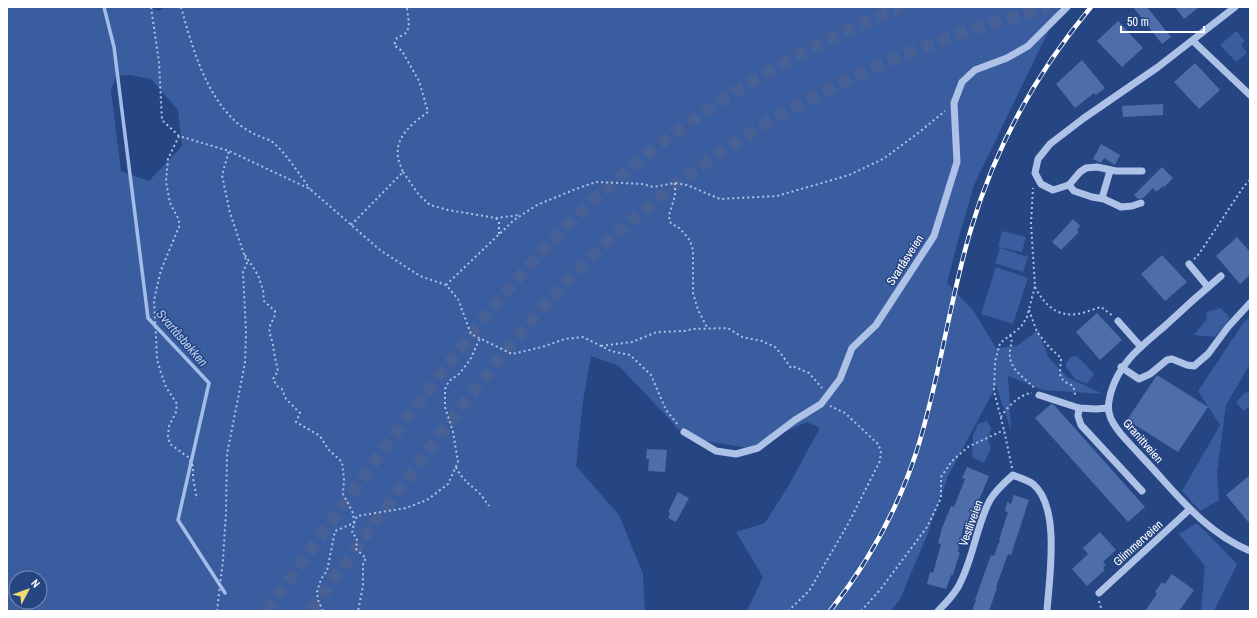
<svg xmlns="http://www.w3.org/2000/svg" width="1257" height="618" font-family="'Archivo Narrow',sans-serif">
	<rect width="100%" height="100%" fill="#264583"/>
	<g fill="#3a5da0" fill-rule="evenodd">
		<path d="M7 7H149L159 11 165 7H1060L974 185 958 240 947 283 973 310 996 348 1017 346 1038 330 1048 357 1067 377 1103 394 1043 390 1008 376 1011 430 996 386 948 476 926 538 900 599 891 611H747L763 577 736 532 765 523 789 485 820 428 807 422 748 448 699 440 675 427V425L619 366 591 356 583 401 576 466 619 515 643 574 645 611H7ZM130 75 151 79 178 110 182 146 149 181 121 171 111 91 116 76ZM16 578H40V602H16Z"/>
		<path d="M1236 31 1245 41 1241 45 1247 53 1236 62 1220 45Z"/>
		<path d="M1002 231 1026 237 1022 252 998 247Z"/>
		<path d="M1000 248 1028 257 1023 272 995 263Z"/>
		<path d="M996 267 1028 278 1013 324 981 314Z"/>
		<path d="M1221 308 1230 318 1215 337 1194 335 1207 319 1206 312Z"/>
		<path d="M1250 317V364L1226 405 1217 472 1219 500 1200 511 1182 491 1220 425 1198 391 1244 322Z"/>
		<path d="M1077 356 1094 374 1087 384 1075 379 1066 367V363L1071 357Z"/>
		<path d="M1246 392 1250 393V406L1244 411 1236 402Z"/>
		<path d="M987 421 991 428 988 441 991 448 984 463 972 457 973 435 978 424Z"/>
		<path d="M1197 523 1237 564 1214 611H1199L1201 610 1205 566 1179 534Z"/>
	</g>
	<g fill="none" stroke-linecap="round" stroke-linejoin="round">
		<path stroke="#a3bce8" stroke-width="3.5" d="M104 7 114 47 148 318 209 383 178 520 225 593"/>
	</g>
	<g fill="#4e6eab">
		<path d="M1133 7H1147L1171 37 1162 44Z"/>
		<path d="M1175 7H1199L1184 19Z"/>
		<path d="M1118 21 1143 48 1122 67 1097 41Z"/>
		<path d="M1082 60 1105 88 1096 95 1094 93 1075 108 1056 84Z"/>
		<path d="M1195 63 1220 90 1199 109 1174 82Z"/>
		<path d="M1163 104V115L1123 117 1122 106Z"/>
		<path d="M1101 144 1120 155 1115 165 1104 158 1101 163 1093 159Z"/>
		<path d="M1162 167 1173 178 1164 187 1163 186 1156 192 1153 188 1143 198 1138 199 1134 195Z"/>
		<path d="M1073 219 1080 226 1077 230 1079 232 1061 250 1052 242Z"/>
		<path d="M1237 237 1250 252V275L1240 284 1216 256Z"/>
		<path d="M1162 255 1187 282 1165 301 1141 274Z"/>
		<path d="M1097 313 1122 340 1100 360 1076 332Z"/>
		<path d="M1157 375 1208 407 1178 452 1127 420Z"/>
		<path d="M1051 404 1054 405 1145 507 1128 522 1035 418Z"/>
		<path d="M647 449 667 450 665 472 648 471 649 459H646Z"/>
		<path d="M967 467 989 476 974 512 972 511 966 525H964L958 548H959L958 552H960L953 575H951L950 578 946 589 927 584 930 572 933 573 941 544 938 543 942 528 951 506 954 507 965 479 962 478Z"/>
		<path d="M1250 475V524L1226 495Z"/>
		<path d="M678 492 689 498 676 522 668 518 670 513 668 512Z"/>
		<path d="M1014 495 1029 500 1011 555 1008 554 996 587 997 588 989 611H972L976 600H975L991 555 994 556 1000 540H999L1008 512 1005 511 1007 502 1011 504Z"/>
		<path d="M1100 532 1116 550 1103 562 1106 565 1103 568 1105 570 1087 586 1072 569 1088 554 1083 548Z"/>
		<path d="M1172 574 1194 590 1179 611H1145L1157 594 1155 592 1162 582 1165 584Z"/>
	</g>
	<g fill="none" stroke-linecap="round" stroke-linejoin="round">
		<g stroke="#476196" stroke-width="12" stroke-dasharray="12 6" stroke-linecap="butt">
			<path d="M267 611C315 543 364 475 415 408 470 334 527 261 596 198 686 116 789 52 902 7"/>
			<path d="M311 611C354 551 398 491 442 432 479 384 516 336 558 291 692 148 861 55 1050 7"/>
		</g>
		<g stroke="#aec2e7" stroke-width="2" stroke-dasharray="2 3" stroke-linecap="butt">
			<path d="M151 7 159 62 162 120 179 136 229 151 310 189 380 250 420 276 446 285 458 299 471 334 512 354 542 347 565 339 583 337 611 351 630 355 651 375 666 410 679 426"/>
			<path d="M181 7C192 46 204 91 234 120 240 126 251 133 259 136 263 138 268 139 271 141 285 151 299 174 310 189"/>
			<path d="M179 136 168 159 166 182 170 203 179 220V227L161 270 154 300 156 337 157 359 161 373 166 387 177 404 176 412 169 426 168 436 170 444 188 457 193 466V478L197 499"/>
			<path d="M403 172 419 195 430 205 448 210 496 218 520 215"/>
			<path d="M675 183V196L669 215 670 222 673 225 677 226 685 234 690 241 693 250V293L698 310 708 329"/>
			<path d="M496 218 499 222V235"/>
			<path d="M351 225 403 172C401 167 399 162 398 157 395 136 413 123 428 112L419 81 402 51 394 45 397 38C399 37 401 36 403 35 413 29 407 16 407 7"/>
			<path d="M245 255 258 275 263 290 264 301 275 311C275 320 272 319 270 326 268 333 272 338 273 345 274 354 276 362 278 371L273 379 277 386 282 389 286 399 300 413 296 422 320 436 328 449 342 462 344 480 343 494 353 513 354 523 352 533 357 538 356 549 366 558 363 563V586L358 611"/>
			<path d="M1194 259 1199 254 1244 186 1250 180"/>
			<path d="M446 285 514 220 537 205 576 189 596 182 643 184 653 187 675 183 687 185 720 199 777 196 849 175 883 159 917 134 945 111"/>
			<path d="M1035 287C1044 304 1056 317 1077 314 1085 313 1093 309 1101 307L1113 316"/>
			<path d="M1029 310 1037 332 1049 347 1061 358C1061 363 1059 373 1061 377 1066 387 1075 380 1075 397"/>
			<path d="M1010 335C1013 341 1011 344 1010 350 1008 365 1017 372 1027 381 1030 383 1031 386 1034 387"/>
			<path d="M601 346 632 342 657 332 684 331 693 329 728 328 742 337 762 341 775 347 782 355 791 368 795 367 809 373 822 388"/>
			<path d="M1001 417C1007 407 1020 394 1032 393"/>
			<path d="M456 467C461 478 468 483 477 491 482 495 485 501 489 506"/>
			<path d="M1012 468 1004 430 994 391 995 362 1000 343 1021 327 1027 317 1035 286 1031 224 1033 188"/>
			<path d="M1099 601 1102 611"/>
			<path d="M217 611 223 560 226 512 227 454 245 363 246 332 243 272 247 263 230 213 222 175 229 151"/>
			<path d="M323 611 318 600 317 592 321 579 327 571 335 531 354 523 357 516 406 508 427 500 448 484 458 462 453 432 445 407V389L449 381 459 374 470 360 480 338"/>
			<path d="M788 611 809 591 848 524 880 461 881 451 878 444 845 413 830 406"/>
			<path d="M861 611 880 590 927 527 941 498V477L952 461 968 447 1004 430"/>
		</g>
		<g stroke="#aec2e7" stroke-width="7">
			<path d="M1193 41 1250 95"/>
			<path d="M1069 185 1053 190 1041 184 1035 173 1038 159 1050 144 1084 118 1158 67 1235 7"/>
			<path d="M1069 185 1080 172 1086 168 1097 167 1116 171H1142"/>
			<path d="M1069 185 1074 191 1092 197 1104 199 1121 207 1132 206 1141 203"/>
			<path d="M1102 198 1110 171"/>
			<path d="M1189 264 1208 287"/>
			<path d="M1221 276C1202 292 1184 308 1166 325 1143 345 1120 361 1111 392 1109 400 1107 408 1110 416 1112 423 1117 429 1121 434 1135 450 1149 464 1163 480 1188 508 1214 536 1250 551"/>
			<path d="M1118 321 1141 347"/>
			<path d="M1121 367 1139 379 1150 374 1167 360 1172 359 1187 365 1194 366 1208 354 1228 327 1250 303"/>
			<path d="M1039 395 1079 408 1096 409 1108 408"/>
			<path d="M1079 408 1078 416 1081 425 1142 491"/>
			<path d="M684 432 716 451 736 454 758 448 795 420 821 404 840 379 852 348 876 325 934 236 957 162 954 103 962 82 975 70 1007 58 1028 46 1067 7"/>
			<path d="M1099 593 1190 509"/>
			<path d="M938 611C945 604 953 596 958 587 973 561 976 526 990 500 996 490 1005 482 1013 475 1019 478 1028 480 1033 484 1061 507 1049 579 1047 611"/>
		</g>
		<defs>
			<path id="rail" d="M830 611C868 563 898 509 917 450 940 378 949 302 971 229 995 148 1037 72 1091 7"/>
		</defs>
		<use href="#rail" stroke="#fff" stroke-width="4.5"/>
		<use href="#rail" stroke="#264583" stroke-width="3" stroke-dasharray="9" stroke-linecap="butt"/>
	</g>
	<g text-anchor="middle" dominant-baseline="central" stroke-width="3" stroke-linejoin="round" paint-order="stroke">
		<g font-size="12" fill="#fff" stroke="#264583">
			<text transform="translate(905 260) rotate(-57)">Svartåsveien</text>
			<text transform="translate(1143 441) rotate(49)">Granittveien</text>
			<text transform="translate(971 523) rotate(-70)">Vestliveien</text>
			<text transform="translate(1138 543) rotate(-42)">Glimmerveien</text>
		</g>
		<g font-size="13" font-style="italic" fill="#bacdef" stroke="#264583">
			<text transform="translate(182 338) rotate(49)">Svartåsbekken</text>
		</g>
	</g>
	<rect width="1257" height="618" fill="none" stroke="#ffffff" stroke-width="16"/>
	<g transform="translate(28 590) rotate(49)"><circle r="19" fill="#264583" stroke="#7d8fb5"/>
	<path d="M0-3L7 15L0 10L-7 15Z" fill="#f1d973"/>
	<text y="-6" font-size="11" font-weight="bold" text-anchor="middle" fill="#ffffff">N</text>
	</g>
	<path d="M1121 26v6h83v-6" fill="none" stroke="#ffffff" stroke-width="2"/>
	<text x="1127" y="26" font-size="12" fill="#ffffff" stroke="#264583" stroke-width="3" paint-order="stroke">50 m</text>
</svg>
